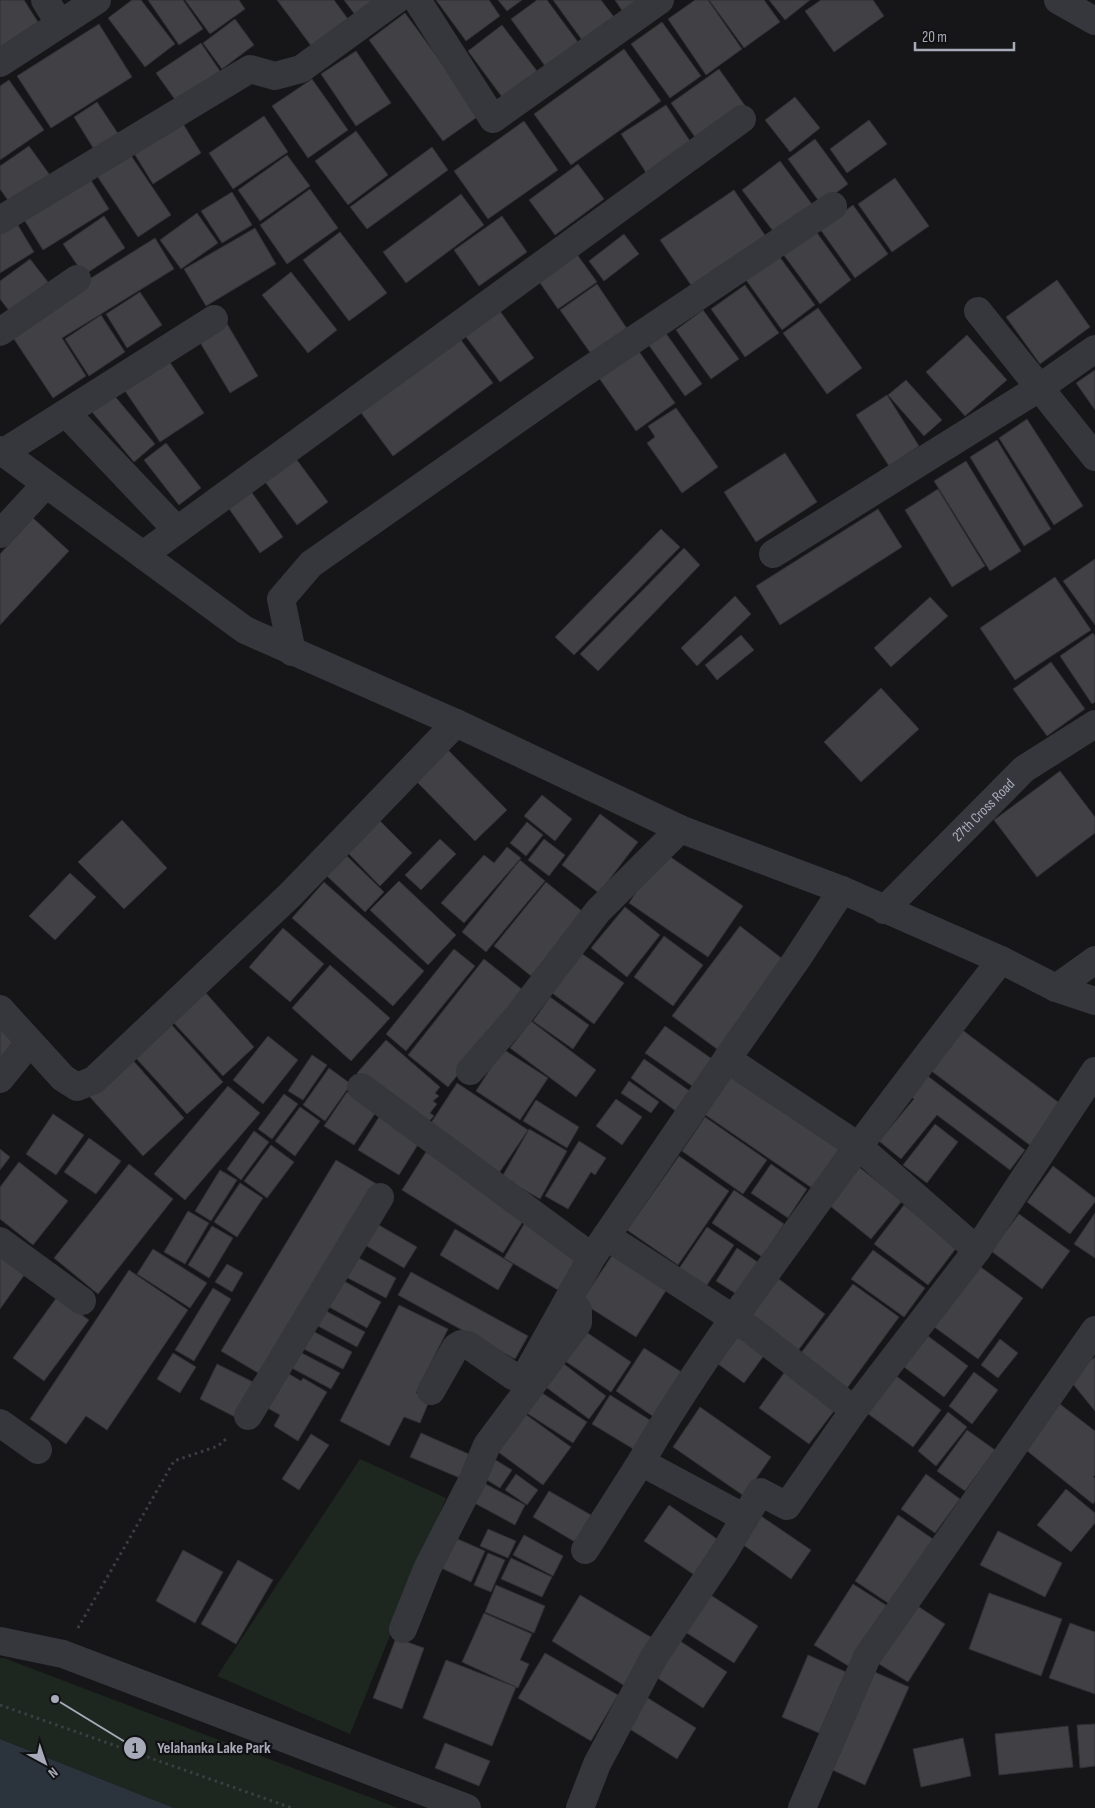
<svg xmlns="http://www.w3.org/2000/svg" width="1095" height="1808" font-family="'Sofia Sans Condensed',sans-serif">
	<rect width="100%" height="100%" fill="#161618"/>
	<g fill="#1d261f">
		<path d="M360 1459 446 1498 350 1734 217 1676Z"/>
		<path d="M0 1658H4L398 1808H174L0 1739Z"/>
	</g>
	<path fill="#2b343d" d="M0 1739 174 1808H0Z"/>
	<g fill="#404045" stroke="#303034">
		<path d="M0 0H24L38 22 0 47Z"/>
		<path d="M132 0H141L175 44 145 67 108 18Z"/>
		<path d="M148 0H183L203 29 179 45Z"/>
		<path d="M185 0H239L245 9 210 34Z"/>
		<path d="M277 0H334L348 19 312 47Z"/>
		<path d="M344 0H377L356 16Z"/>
		<path d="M436 0H489L500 16 466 41Z"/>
		<path d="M498 0H522L507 11Z"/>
		<path d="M537 0H547L578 42 545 66 511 19Z"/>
		<path d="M553 0H601L614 17 582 40Z"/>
		<path d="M615 0H639L623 12Z"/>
		<path d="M695 0H708L742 49 706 75 668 19Z"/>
		<path d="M709 0H764L780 22 744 48Z"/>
		<path d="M769 0H810L785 20Z"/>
		<path d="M821 0H873L884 16 834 52 805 11Z"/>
		<path d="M405 13 480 115 443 141 369 40Z"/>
		<path d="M235 19 254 45 222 69 203 43Z"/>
		<path d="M662 22 701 76 670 98 631 44Z"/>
		<path d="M99 24 132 77 51 128 17 76Z"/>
		<path d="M502 25 537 71 502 97 468 51Z"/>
		<path d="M201 43 220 71 176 101 156 73Z"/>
		<path d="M624 49 661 101 571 165 534 114Z"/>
		<path d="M356 51 391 103 356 126 321 74Z"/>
		<path d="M719 69 746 107 697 140 671 103Z"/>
		<path d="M312 79 348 130 308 158 272 106Z"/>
		<path d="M9 80 44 130 0 160V86Z"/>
		<path d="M795 97 820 128 790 152 765 120Z"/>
		<path d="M97 102 119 135 95 151 74 117Z"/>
		<path d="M666 105 692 144 647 174 621 134Z"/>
		<path d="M264 116 288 152 233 189 209 153Z"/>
		<path d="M180 119 201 153 153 184 132 150Z"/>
		<path d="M869 120 887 144 847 173 830 149Z"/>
		<path d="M524 121 558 170 488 219 454 171Z"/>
		<path d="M356 131 388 175 348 205 315 161Z"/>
		<path d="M815 139 848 184 821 204 788 159Z"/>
		<path d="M29 146 52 178 12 206 0 189V166Z"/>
		<path d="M432 147 448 170 367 229 350 207Z"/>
		<path d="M128 151 171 215 138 237 95 173Z"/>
		<path d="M287 155 310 186 260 221 238 190Z"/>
		<path d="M780 161 814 207 776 235 742 190Z"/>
		<path d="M578 164 604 199 555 235 529 200Z"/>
		<path d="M89 177 109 209 43 250 23 218Z"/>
		<path d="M895 178 929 226 892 252 858 204Z"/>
		<path d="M310 189 338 228 287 264 260 225Z"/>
		<path d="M734 190 767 238 693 288 660 240Z"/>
		<path d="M232 192 252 225 222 243 201 211Z"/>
		<path d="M461 194 484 225 406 283 383 252Z"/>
		<path d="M853 205 888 254 855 278 820 229Z"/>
		<path d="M197 213 218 243 181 269 160 240Z"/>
		<path d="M104 216 125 248 84 275 63 244Z"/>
		<path d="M502 216 527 252 479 286 454 250Z"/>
		<path d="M16 222 34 252 0 273V232Z"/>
		<path d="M255 228 276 264 206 306 184 269Z"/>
		<path d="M815 230 851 280 820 304 783 254Z"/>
		<path d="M340 232 387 293 349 321 303 260Z"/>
		<path d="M624 234 639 254 604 281 589 261Z"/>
		<path d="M155 238 174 269 62 338 86 376 53 398 8 330Z"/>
		<path d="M576 253 597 282 558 309 538 280Z"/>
		<path d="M779 256 815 305 782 330 746 280Z"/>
		<path d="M30 259 48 282 10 312 0 299V281Z"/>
		<path d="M291 272 337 330 308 353 262 295Z"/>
		<path d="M1057 280 1090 327 1040 364 1006 317Z"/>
		<path d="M597 284 630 333 594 358 560 310Z"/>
		<path d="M745 285 779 333 745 357 711 309Z"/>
		<path d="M140 292 162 325 127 348 106 314Z"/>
		<path d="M497 307 534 358 500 382 463 333Z"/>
		<path d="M818 308 862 368 827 394 783 333Z"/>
		<path d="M703 310 739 359 711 379 676 330Z"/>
		<path d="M101 315 125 352 89 376 65 339Z"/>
		<path d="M226 322 258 376 230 393 198 339Z"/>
		<path d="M665 332 702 384 685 396 648 344Z"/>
		<path d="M967 335 1007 380 965 416 926 372Z"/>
		<path d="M458 336 493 383 393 456 359 410Z"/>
		<path d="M638 350 675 403 636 431 599 378Z"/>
		<path d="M167 358 204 413 160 442 123 388Z"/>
		<path d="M1095 370V410L1076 383Z"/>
		<path d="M906 380 942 420 924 436 888 395Z"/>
		<path d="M113 394 155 444 134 462 92 412Z"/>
		<path d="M887 395 919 446 889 466 856 415Z"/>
		<path d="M676 408 718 467 682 493 647 443 655 437 648 426Z"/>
		<path d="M1027 419 1083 506 1054 525 999 438Z"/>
		<path d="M997 440 1051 529 1024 546 970 457Z"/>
		<path d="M166 443 201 488 179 505 144 460Z"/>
		<path d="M785 453 817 502 756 542 724 492Z"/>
		<path d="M294 456 328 502 297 525 263 479Z"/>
		<path d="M966 461 1021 551 990 571 934 481Z"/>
		<path d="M248 487 283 537 260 553 225 503Z"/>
		<path d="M938 489 985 566 952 587 905 510Z"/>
		<path d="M878 509 902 547 780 625 756 586Z"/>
		<path d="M33 518 69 551 0 625V554Z"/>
		<path d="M661 529 680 547 574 655 555 637Z"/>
		<path d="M684 548 700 565 598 671 580 654Z"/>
		<path d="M1095 559V625L1063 581Z"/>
		<path d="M1055 577 1091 630 1015 680 980 628Z"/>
		<path d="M735 596 751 614 697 666 681 648Z"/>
		<path d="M930 597 948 616 891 667 874 648Z"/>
		<path d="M1093 633 1095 636V702L1092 704 1060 656Z"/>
		<path d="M741 635 754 650 717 680 705 665Z"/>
		<path d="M1051 662 1085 709 1047 736 1013 689Z"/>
		<path d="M881 688 919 729 861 782 824 742Z"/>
		<path d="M448 750 507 810 475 841 416 781Z"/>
		<path d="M1060 771 1095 817V833L1037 877 994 820Z"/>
		<path d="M542 795 572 819 555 841 524 816Z"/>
		<path d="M600 814 638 842 599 893 562 865Z"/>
		<path d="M122 820 167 868 124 909 78 862Z"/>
		<path d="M380 821 412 853 380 886 348 853Z"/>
		<path d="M527 822 543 835 526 856 510 843Z"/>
		<path d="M440 839 456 854 421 890 405 875Z"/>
		<path d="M544 839 565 855 549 876 528 860Z"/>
		<path d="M507 847 521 858 464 923 441 903 484 855 494 863Z"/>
		<path d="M663 852 743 906 708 957 629 903Z"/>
		<path d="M347 856 384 892 365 912 327 876Z"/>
		<path d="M520 860 545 881 486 952 462 932Z"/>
		<path d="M70 873 96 897 55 940 29 916Z"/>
		<path d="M399 881 456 935 428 965 370 910Z"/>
		<path d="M324 882 424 971 393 1006 292 918Z"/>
		<path d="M546 882 583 912 531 976 494 946Z"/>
		<path d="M625 907 660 935 627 977 591 948Z"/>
		<path d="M740 926 788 963 721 1052 672 1016Z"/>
		<path d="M283 928 324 964 290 1002 249 967Z"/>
		<path d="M664 936 703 965 673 1006 634 977Z"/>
		<path d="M454 949 475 966 406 1051 386 1034Z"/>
		<path d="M581 953 624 983 594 1024 552 993Z"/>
		<path d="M484 959 524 991 448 1087 408 1055Z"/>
		<path d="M330 965 390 1018 351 1061 292 1008Z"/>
		<path d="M205 992 254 1047 223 1076 172 1021Z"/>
		<path d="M550 997 589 1025 573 1049 533 1021Z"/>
		<path d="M531 1021 596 1070 576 1097 510 1048Z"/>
		<path d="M170 1023 223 1082 187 1114 134 1056Z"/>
		<path d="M665 1026 715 1061 695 1088 645 1053Z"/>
		<path d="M0 1028 17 1042 0 1063Z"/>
		<path d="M961 1029 1062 1105 1031 1146 930 1070Z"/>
		<path d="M268 1036 298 1060 263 1104 233 1080Z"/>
		<path d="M386 1040 440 1087 435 1093 439 1096 433 1101 437 1104 430 1113 434 1116 421 1130 357 1073Z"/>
		<path d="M503 1049 548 1078 520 1120 476 1091Z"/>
		<path d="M312 1055 327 1065 303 1100 288 1091Z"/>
		<path d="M131 1058 184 1118 143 1156 89 1096Z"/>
		<path d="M644 1059 691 1092 677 1112 631 1078Z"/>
		<path d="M329 1068 351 1084 325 1121 303 1105Z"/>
		<path d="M733 1071 842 1145 812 1188 704 1114Z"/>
		<path d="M925 1074 1025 1150 1010 1170 937 1115 901 1159 879 1141 914 1099 909 1095Z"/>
		<path d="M629 1081 659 1102 651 1113 621 1093Z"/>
		<path d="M457 1083 528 1130 497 1176 427 1129Z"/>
		<path d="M228 1086 260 1113 185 1200 154 1174Z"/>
		<path d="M347 1092 376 1112 354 1145 324 1126Z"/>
		<path d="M284 1094 298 1104 272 1139 258 1129Z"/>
		<path d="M616 1099 642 1117 622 1145 596 1126Z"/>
		<path d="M536 1100 579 1127 567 1148 523 1121Z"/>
		<path d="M300 1107 320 1121 295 1156 275 1141Z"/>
		<path d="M53 1114 84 1135 56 1175 26 1154Z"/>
		<path d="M379 1117 419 1143 399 1175 358 1150Z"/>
		<path d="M705 1117 767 1160 743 1194 682 1151Z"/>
		<path d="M935 1124 958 1142 927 1183 903 1165Z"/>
		<path d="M529 1129 567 1151 540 1199 502 1177Z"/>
		<path d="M254 1131 269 1142 241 1180 227 1169Z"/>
		<path d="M89 1138 121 1161 96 1194 64 1172Z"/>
		<path d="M579 1141 606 1158 595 1175 591 1172 568 1209 545 1196Z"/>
		<path d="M271 1145 294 1162 267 1198 244 1181Z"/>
		<path d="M0 1149 10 1157 0 1170Z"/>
		<path d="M426 1152 527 1215 503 1253 402 1190Z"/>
		<path d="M679 1156 729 1191 678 1265 627 1230Z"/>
		<path d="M336 1160 380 1186 265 1377 221 1351Z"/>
		<path d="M19 1162 68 1201 33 1245 0 1219V1187Z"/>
		<path d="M129 1164 173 1199 98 1294 54 1258Z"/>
		<path d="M771 1164 807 1189 788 1218 751 1193Z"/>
		<path d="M1053 1166 1095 1198V1202L1070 1234 1027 1202Z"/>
		<path d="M859 1167 902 1201 871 1239 829 1205Z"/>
		<path d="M220 1170 237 1180 211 1221 195 1211Z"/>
		<path d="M240 1183 263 1198 237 1237 214 1222Z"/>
		<path d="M734 1190 784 1224 762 1257 712 1223Z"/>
		<path d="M904 1205 957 1247 928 1285 874 1244Z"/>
		<path d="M188 1211 209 1223 185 1264 164 1252Z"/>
		<path d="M1095 1213V1258L1074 1244Z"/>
		<path d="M1019 1214 1070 1251 1042 1289 991 1251Z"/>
		<path d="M527 1219 581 1251 558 1290 504 1258Z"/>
		<path d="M377 1224 417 1247 404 1268 365 1245Z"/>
		<path d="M212 1226 233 1238 209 1278 188 1265Z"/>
		<path d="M707 1227 734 1245 705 1288 678 1270Z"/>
		<path d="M455 1229 513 1264 498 1290 440 1255Z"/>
		<path d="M737 1248 759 1263 738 1295 716 1281Z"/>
		<path d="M153 1249 207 1283 190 1308 137 1274Z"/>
		<path d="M873 1250 925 1288 904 1317 851 1279Z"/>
		<path d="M615 1251 669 1286 636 1337 581 1302Z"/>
		<path d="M0 1256 25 1274 0 1309Z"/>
		<path d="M357 1257 396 1278 386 1298 346 1277Z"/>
		<path d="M227 1264 243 1273 232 1292 215 1282Z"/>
		<path d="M978 1265 1023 1298 978 1359 933 1326Z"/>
		<path d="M129 1270 188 1310 107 1430 86 1416 66 1444 30 1419Z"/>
		<path d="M411 1272 528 1336 515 1359 398 1295Z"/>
		<path d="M775 1276 825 1314 797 1352 747 1313Z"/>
		<path d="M344 1281 381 1302 367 1328 329 1307Z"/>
		<path d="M853 1284 899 1317 845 1391 798 1357Z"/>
		<path d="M213 1288 231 1299 194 1361 175 1350Z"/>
		<path d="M57 1297 89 1320 44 1381 13 1358Z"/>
		<path d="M399 1305 448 1329 416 1393 430 1399 420 1423 404 1417 389 1446 340 1421Z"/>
		<path d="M326 1311 365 1332 357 1347 318 1326Z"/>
		<path d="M309 1329 352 1352 343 1369 300 1347Z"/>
		<path d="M583 1330 631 1362 611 1392 562 1359Z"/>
		<path d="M739 1335 765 1354 744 1383 718 1364Z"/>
		<path d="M928 1336 968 1366 944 1397 904 1367Z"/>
		<path d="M1000 1339 1018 1353 998 1378 981 1365Z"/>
		<path d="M644 1348 683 1373 654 1417 616 1391Z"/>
		<path d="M296 1350 340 1373 331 1389 288 1366Z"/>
		<path d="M173 1353 196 1367 180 1393 157 1379Z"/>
		<path d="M1095 1357V1411L1068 1378Z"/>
		<path d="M560 1361 606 1396 589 1419 543 1385Z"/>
		<path d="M217 1364 255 1383 237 1418 200 1399Z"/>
		<path d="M786 1370 837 1407 809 1444 759 1408Z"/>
		<path d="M284 1371 301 1381 303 1378 327 1392 298 1441 274 1426 280 1415 264 1406Z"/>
		<path d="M974 1372 998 1390 972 1424 949 1406Z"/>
		<path d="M895 1375 941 1410 913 1447 867 1413Z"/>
		<path d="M536 1389 587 1422 573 1443 522 1410Z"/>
		<path d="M610 1395 653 1422 635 1450 592 1424Z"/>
		<path d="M1056 1401 1095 1431V1475L1093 1477 1095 1478V1501L1093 1504 1021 1446Z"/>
		<path d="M700 1407 771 1457 744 1496 673 1447Z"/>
		<path d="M521 1411 571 1447 543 1485 494 1449Z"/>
		<path d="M948 1412 967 1427 936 1466 918 1451Z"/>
		<path d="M967 1430 995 1450 965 1491 937 1471Z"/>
		<path d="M421 1433 471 1455 460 1478 410 1457Z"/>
		<path d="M311 1434 329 1445 299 1490 282 1479Z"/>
		<path d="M489 1456 512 1470 500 1488 477 1474Z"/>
		<path d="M516 1474 538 1490 527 1505 505 1490Z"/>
		<path d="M926 1474 960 1499 935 1533 901 1509Z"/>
		<path d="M478 1480 525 1505 515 1525 467 1499Z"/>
		<path d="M1066 1489 1095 1513V1523L1071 1552 1037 1525Z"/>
		<path d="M549 1491 591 1515 575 1542 533 1517Z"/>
		<path d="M669 1505 720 1541 696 1576 644 1541Z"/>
		<path d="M898 1515 933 1539 891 1605 855 1581Z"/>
		<path d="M761 1516 811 1550 791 1579 742 1544Z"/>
		<path d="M488 1529 516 1541 508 1558 480 1546Z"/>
		<path d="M998 1531 1062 1563 1045 1597 980 1565Z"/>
		<path d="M524 1535 563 1556 553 1576 513 1555Z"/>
		<path d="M453 1537 485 1551 471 1582 439 1567Z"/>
		<path d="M183 1550 223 1572 195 1623 156 1601Z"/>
		<path d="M488 1553 505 1560 491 1592 474 1585Z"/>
		<path d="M511 1558 552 1577 542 1597 501 1579Z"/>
		<path d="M238 1560 273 1580 236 1644 201 1624Z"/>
		<path d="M853 1584 889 1607 850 1667 814 1645Z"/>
		<path d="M496 1585 545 1606 534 1633 485 1612Z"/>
		<path d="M706 1592 758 1626 734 1663 682 1630Z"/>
		<path d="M989 1593 1062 1619 1041 1676 969 1649Z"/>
		<path d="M580 1595 654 1639 625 1686 552 1641Z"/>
		<path d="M913 1603 945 1624 908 1682 876 1662Z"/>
		<path d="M484 1613 532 1634 520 1660 529 1664 518 1688 462 1662Z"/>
		<path d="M1070 1623 1095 1632V1694L1049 1678Z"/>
		<path d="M674 1637 727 1672 703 1708 650 1673Z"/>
		<path d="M396 1638 424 1648 402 1709 373 1698Z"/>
		<path d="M545 1653 618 1695 591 1741 518 1698Z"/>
		<path d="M808 1655 846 1672 819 1733 782 1717Z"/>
		<path d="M446 1660 516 1687 492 1746 423 1718Z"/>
		<path d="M870 1670 909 1687 865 1785 826 1767Z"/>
		<path d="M643 1695 696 1728 677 1759 625 1726Z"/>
		<path d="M1095 1724V1766L1080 1768 1077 1725Z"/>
		<path d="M1068 1726 1073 1767 999 1775 995 1734Z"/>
		<path d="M963 1738 971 1776 921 1787 913 1749Z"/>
		<path d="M445 1743 490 1761 479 1786 435 1768Z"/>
	</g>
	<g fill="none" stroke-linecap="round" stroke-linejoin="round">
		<g stroke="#3c3e44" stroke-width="3" stroke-dasharray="2.5 4" stroke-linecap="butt">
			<path d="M78 1628 174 1461 218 1446 227 1438"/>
			<path d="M0 1705 292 1808"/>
		</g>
		<g stroke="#36373d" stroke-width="28">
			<path d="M45 0 60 24"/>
			<path d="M417 0 493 119 660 0"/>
			<path d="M1058 0 1095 21"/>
			<path d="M0 63 97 0"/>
			<path d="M0 220 250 69 275 76 301 69 396 0"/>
			<path d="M978 311 1095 457"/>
			<path d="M0 332 77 279"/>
			<path d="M66 413 177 530"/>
			<path d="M0 450 245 630 456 723 680 829 842 890 1001 960 1056 988 1095 1001"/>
			<path d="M4 452 214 319"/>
			<path d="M0 534 46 484"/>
			<path d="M773 554 1039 388 1095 349"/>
			<path d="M143 555 742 119"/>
			<path d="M292 652 281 599 311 564 575 379 833 206"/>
			<path id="s1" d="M884 910 1024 769 1095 724"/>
			<path d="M1056 988 1095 960"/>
			<path d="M0 1009 63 1078 77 1087 94 1080 290 895 456 723"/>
			<path d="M727 1059 858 1146 977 1250"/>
			<path d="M470 1071 518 1016 598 911 680 829"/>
			<path d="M0 1079 30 1042"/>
			<path d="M361 1087 592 1257"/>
			<path d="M606 1236 751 1330 854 1410"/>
			<path d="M0 1241 82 1301"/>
			<path d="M431 1391 456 1347 461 1344 468 1345 513 1376 519 1378 527 1373 592 1257 727 1059 797 959 842 890"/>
			<path d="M248 1416 380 1197"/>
			<path d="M0 1423 38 1450"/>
			<path d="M745 1518 641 1462C686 1383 739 1310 793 1236 860 1142 930 1051 1001 960"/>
			<path d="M585 1550 641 1462"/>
			<path d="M403 1629 427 1569 473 1479 487 1445 578 1323V1310L568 1300"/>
			<path d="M0 1641 63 1654 467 1808"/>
			<path d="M580 1808 597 1764 654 1657 724 1553 760 1492 787 1506 854 1410 977 1250 1095 1071"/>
			<path d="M802 1808 867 1657 1095 1330"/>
		</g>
	</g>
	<g text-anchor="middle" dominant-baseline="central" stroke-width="4.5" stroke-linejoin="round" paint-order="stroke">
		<g font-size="15" fill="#a7abb9" stroke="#111113">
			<text stroke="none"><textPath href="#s1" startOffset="141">27th Cross Road</textPath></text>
		</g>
	</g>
	<path fill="none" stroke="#a7abb9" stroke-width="2" d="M55 1699L135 1748"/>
	<g fill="#a7abb9" stroke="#111113" stroke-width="2">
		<circle cx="55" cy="1699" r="5"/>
		<circle cx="135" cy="1748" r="12"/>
	</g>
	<g font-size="15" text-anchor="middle" font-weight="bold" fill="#111">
		<text x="135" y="1753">1</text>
	</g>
	<g font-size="16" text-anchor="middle" font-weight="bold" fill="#a7abb9" stroke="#111113" stroke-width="4.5" stroke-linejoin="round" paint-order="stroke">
		<text x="214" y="1753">Yelahanka Lake Park</text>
	</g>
	<g transform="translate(45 1763) rotate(140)" stroke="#111113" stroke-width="4" paint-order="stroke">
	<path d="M0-4L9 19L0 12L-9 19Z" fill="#a7abb9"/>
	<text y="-8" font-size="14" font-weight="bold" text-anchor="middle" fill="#a7abb9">N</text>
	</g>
	<path d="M915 42v8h99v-8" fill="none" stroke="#a7abb9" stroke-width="2.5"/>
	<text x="922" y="42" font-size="15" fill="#a7abb9" stroke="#111113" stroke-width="4" paint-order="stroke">20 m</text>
</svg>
